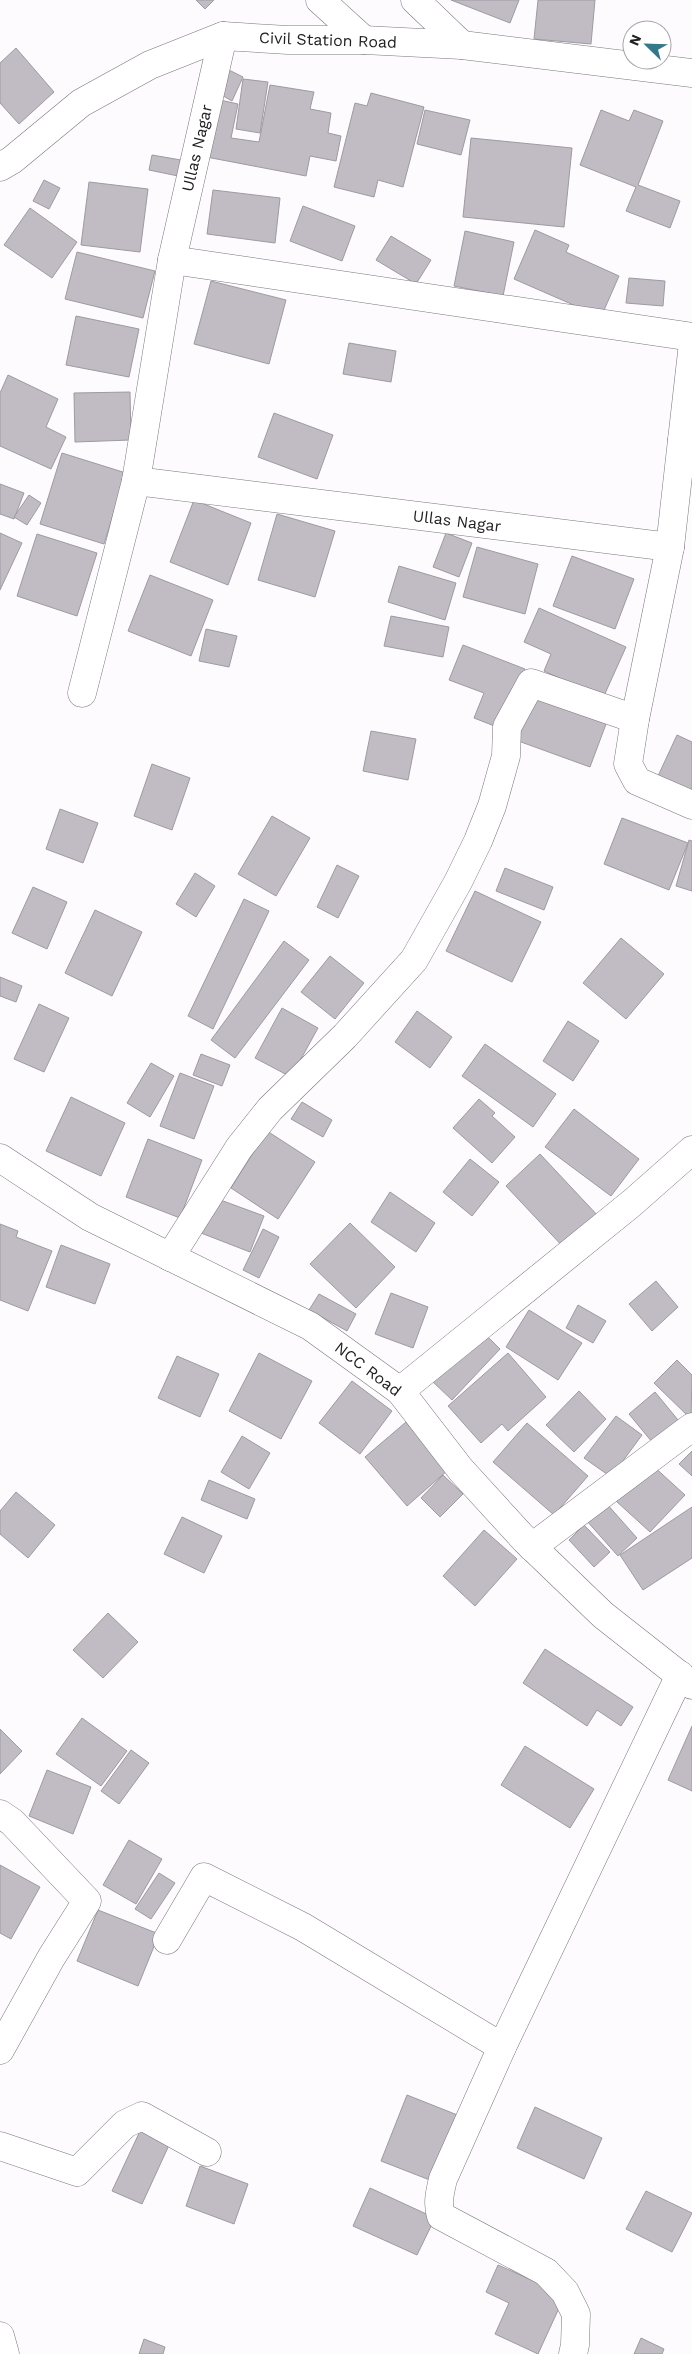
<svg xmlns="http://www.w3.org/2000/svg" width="692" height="2354" font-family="'Work Sans',sans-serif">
	<rect width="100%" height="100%" fill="#fdfbfe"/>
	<g fill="#c1bbc4" stroke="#9e9aa1">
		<path d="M196 0H214L205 9Z"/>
		<path d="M451 0H519L510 23Z"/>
		<path d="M538 0H595L591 44 534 39Z"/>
		<path d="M16 48 54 92 19 124 0 103V63Z"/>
		<path d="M229 70 243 77 232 101 218 93Z"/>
		<path d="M243 79 268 82 260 133 236 129Z"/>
		<path d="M270 85 314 92 310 109 331 113 328 133 341 136 336 161 310 156 306 176 201 156 211 98 238 104 231 138 259 142Z"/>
		<path d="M371 93 424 107 403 187 378 180 374 197 334 187 355 103 367 106Z"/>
		<path d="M425 110 470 120 461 155 417 144Z"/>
		<path d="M601 110 629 121 634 110 663 121 638 185 680 201 670 228 626 211 636 187 580 165Z"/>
		<path d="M471 138 572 148 564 227 463 217Z"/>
		<path d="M152 155 181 160 178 176 149 170Z"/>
		<path d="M44 180 60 188 49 209 33 201Z"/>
		<path d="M89 182 148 189 140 252 81 245Z"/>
		<path d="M213 190 280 198 275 243 207 234Z"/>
		<path d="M303 206 355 226 342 261 290 241Z"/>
		<path d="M30 208 77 242 52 278 4 245Z"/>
		<path d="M535 230 569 245 566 252 619 276 601 317 514 279Z"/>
		<path d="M465 231 514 242 503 296 454 286Z"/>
		<path d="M391 236 431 260 416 284 376 260Z"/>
		<path d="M77 252 155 271 143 318 65 299Z"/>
		<path d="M629 278 665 281 663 306 626 303Z"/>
		<path d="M211 281 286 300 269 364 194 344Z"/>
		<path d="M76 316 139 329 129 377 66 365Z"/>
		<path d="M349 343 396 351 391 382 343 374Z"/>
		<path d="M8 375 58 399 46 427 66 437 51 469 0 446V393Z"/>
		<path d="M130 392 131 440 75 442 74 393Z"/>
		<path d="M274 413 333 435 317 479 258 457Z"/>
		<path d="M62 453 126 473 104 544 40 524Z"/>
		<path d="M0 484 24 493 14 519 0 514Z"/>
		<path d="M29 495 41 503 27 525 14 517Z"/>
		<path d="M194 500 251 523 228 585 170 562Z"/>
		<path d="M277 514 335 531 315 597 258 580Z"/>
		<path d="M0 533 22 543 0 590Z"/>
		<path d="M446 533 472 543 459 577 433 567Z"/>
		<path d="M37 534 97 553 77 616 17 596Z"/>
		<path d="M477 547 538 564 525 614 463 597Z"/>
		<path d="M572 556 634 579 615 629 553 606Z"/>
		<path d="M399 566 456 583 445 620 388 602Z"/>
		<path d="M150 575 213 600 191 656 128 631Z"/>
		<path d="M539 608 626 647 603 698 544 671 551 654 524 642Z"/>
		<path d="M391 616 449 627 443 657 384 646Z"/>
		<path d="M206 629 237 636 229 667 199 661Z"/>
		<path d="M463 645 525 669 502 729 474 718 484 693 449 680Z"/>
		<path d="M534 688 609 716 590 767 510 738Z"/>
		<path d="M371 731 416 739 408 780 363 771Z"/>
		<path d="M677 735 692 742V792L658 776Z"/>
		<path d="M152 764 190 778 172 830 134 816Z"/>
		<path d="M60 809 98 823 83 863 46 849Z"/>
		<path d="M272 816 310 838 276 896 238 874Z"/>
		<path d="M622 818 688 843 669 890 604 864Z"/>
		<path d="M689 840 692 841V891L676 886Z"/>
		<path d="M337 865 359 876 338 918 317 907Z"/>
		<path d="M505 868 553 887 544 910 496 891Z"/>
		<path d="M195 873 215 886 196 917 176 904Z"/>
		<path d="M33 887 67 902 47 949 12 933Z"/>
		<path d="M475 891 541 922 512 982 446 951Z"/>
		<path d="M244 899 269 911 213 1029 188 1016Z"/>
		<path d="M95 910 142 932 112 996 65 973Z"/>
		<path d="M621 938 664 974 626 1019 583 983Z"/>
		<path d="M284 941 309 960 235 1058 211 1040Z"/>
		<path d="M330 956 364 983 335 1019 301 992Z"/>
		<path d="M0 977 22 986 16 1002 0 996Z"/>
		<path d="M39 1004 69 1018 44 1072 14 1059Z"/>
		<path d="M282 1008 318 1028 291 1077 255 1058Z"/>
		<path d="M417 1011 452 1037 430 1068 395 1042Z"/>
		<path d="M568 1021 599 1041 573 1081 543 1061Z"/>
		<path d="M485 1044 556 1094 533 1127 462 1076Z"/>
		<path d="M201 1054 230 1065 222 1086 193 1075Z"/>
		<path d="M151 1063 174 1076 150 1117 127 1103Z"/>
		<path d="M180 1073 214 1086 194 1139 160 1126Z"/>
		<path d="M71 1097 125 1123 101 1176 46 1151Z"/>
		<path d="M479 1099 495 1113 492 1116 515 1137 492 1163 453 1128Z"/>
		<path d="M302 1102 332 1120 323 1137 291 1119Z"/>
		<path d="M574 1109 639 1159 611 1196 545 1147Z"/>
		<path d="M267 1131 315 1162 278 1219 231 1188Z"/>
		<path d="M148 1139 202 1160 180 1218 126 1197Z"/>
		<path d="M540 1154 600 1218 566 1250 506 1186Z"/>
		<path d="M470 1159 499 1182 472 1216 443 1192Z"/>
		<path d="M390 1192 435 1223 416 1252 371 1222Z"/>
		<path d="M215 1198 264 1216 250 1252 201 1233Z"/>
		<path d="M350 1223 395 1267 356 1308 310 1264Z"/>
		<path d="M0 1224 18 1231 16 1237 52 1251 28 1311 0 1300Z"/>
		<path d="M263 1229 279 1237 259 1278 243 1270Z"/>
		<path d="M61 1245 110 1264 95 1304 46 1287Z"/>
		<path d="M656 1281 678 1307 652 1331 629 1304Z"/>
		<path d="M391 1293 428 1307 413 1348 375 1334Z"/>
		<path d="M319 1294 356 1314 347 1331 309 1310Z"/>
		<path d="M578 1305 606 1321 593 1343 566 1328Z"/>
		<path d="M529 1310 582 1343 558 1380 506 1347Z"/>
		<path d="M480 1329 500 1349 452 1400 432 1381Z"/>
		<path d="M259 1353 312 1381 281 1439 229 1411Z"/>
		<path d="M508 1353 546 1397 508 1431 502 1424 481 1443 448 1406Z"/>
		<path d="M177 1356 219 1374 200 1417 158 1398Z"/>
		<path d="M677 1360 692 1375 691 1419 654 1383Z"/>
		<path d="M352 1381 392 1411 360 1454 319 1423Z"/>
		<path d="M579 1391 606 1419 574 1452 546 1425Z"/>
		<path d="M655 1392 678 1420 652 1442 629 1414Z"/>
		<path d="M616 1416 642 1435 611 1477 584 1458Z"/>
		<path d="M406 1422 448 1470 407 1506 365 1457Z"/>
		<path d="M527 1423 588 1476 554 1515 493 1462Z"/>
		<path d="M242 1436 270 1453 249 1489 221 1472Z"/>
		<path d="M692 1451V1476L679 1464Z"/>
		<path d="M651 1464 685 1495 650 1532 616 1501Z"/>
		<path d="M443 1475 463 1494 440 1517 421 1498Z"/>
		<path d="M209 1480 255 1499 247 1519 201 1500Z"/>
		<path d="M16 1492 55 1525 28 1558 0 1534V1511Z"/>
		<path d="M606 1503 637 1538 618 1556 586 1520Z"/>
		<path d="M692 1507V1558L643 1590 620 1555Z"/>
		<path d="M182 1517 222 1536 204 1573 164 1554Z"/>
		<path d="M584 1525 610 1552 594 1567 569 1540Z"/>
		<path d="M484 1530 517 1559 475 1606 443 1576Z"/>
		<path d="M108 1613 138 1642 103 1678 73 1650Z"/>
		<path d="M545 1649 633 1707 621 1726 597 1710 587 1726 523 1683Z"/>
		<path d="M82 1718 127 1751 101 1786 56 1754Z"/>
		<path d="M692 1726V1791L668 1780Z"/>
		<path d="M0 1729 22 1751 0 1774Z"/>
		<path d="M525 1746 594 1789 570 1828 501 1785Z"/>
		<path d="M131 1750 149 1763 119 1804 101 1791Z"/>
		<path d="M47 1770 91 1787 73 1834 29 1816Z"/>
		<path d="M129 1840 162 1859 136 1904 103 1885Z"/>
		<path d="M0 1865 40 1887 11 1939 0 1933Z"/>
		<path d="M159 1873 175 1883 151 1919 135 1909Z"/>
		<path d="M98 1910 159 1934 138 1986 77 1961Z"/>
		<path d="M407 2095 465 2118 440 2184 381 2161Z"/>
		<path d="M535 2107 602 2138 584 2179 517 2148Z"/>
		<path d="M141 2129 170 2143 142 2204 112 2191Z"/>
		<path d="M200 2166 248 2184 234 2224 186 2206Z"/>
		<path d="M370 2188 435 2218 417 2255 353 2226Z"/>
		<path d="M646 2191 692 2213 672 2252 626 2229Z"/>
		<path d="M498 2265 565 2295 538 2354 495 2334 509 2303 486 2292Z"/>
		<path d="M641 2338 664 2349 662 2354H634Z"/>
		<path d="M144 2339 165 2347 163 2354H139Z"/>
	</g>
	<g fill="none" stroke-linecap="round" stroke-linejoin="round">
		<defs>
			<g id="minor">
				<path d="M320 0 364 40"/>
				<path d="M415 0 462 45"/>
				<path d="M172 260 692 337"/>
				<path d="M692 352 682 440 692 439"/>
				<path d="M136 481 670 547 682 440"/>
				<path d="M670 547 635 719 628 764 637 781 692 805"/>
				<path d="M82 693 136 481 172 260 223 36"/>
				<path d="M0 1158 90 1217 310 1326 400 1391 461 1470 525 1540 603 1615 692 1685"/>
				<path d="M170 1257 239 1148 270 1109 345 1036 414 960 458 882 478 841 492 806 506 756 507 727 531 683 635 719"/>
				<path d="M400 1391 632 1203 692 1150"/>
				<path d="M532 1547 692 1427"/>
				<path d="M0 1814 12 1822 87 1901 51 1958 0 2050"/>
				<path d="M167 1940 204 1877 303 1927 502 2047"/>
				<path d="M0 2146 77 2172 125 2124 142 2116 207 2152"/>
				<path d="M0 2336 5 2354"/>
				<path d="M573 2354 575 2345 576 2314 565 2292 546 2272 441 2216C437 2203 440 2192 443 2179L502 2047 680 1675"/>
			</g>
			<path id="major" d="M0 167 12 160 81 103 150 65 223 36 288 40H364L462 45 692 73"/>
		</defs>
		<use href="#minor" stroke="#7b767e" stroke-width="29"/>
		<use href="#major" stroke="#7b767e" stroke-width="29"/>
		<use href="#minor" stroke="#fff" stroke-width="28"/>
		<use href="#major" stroke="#fff" stroke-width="28"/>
	</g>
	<g text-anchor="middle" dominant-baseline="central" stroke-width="4" stroke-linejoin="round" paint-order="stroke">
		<g font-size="16" fill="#222023" stroke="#fff">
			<text transform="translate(328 40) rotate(2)">Civil Station Road</text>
			<text transform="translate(197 148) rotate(-77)">Ullas Nagar</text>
			<text transform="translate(457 521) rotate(7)">Ullas Nagar</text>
			<text transform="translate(368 1369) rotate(37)">NCC Road</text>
		</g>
	</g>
	<g transform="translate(647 45) rotate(293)"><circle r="24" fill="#ffffff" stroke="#a7a6a7"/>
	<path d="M0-4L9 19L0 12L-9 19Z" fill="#357889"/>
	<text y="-8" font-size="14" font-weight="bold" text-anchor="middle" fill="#222023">N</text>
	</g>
</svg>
